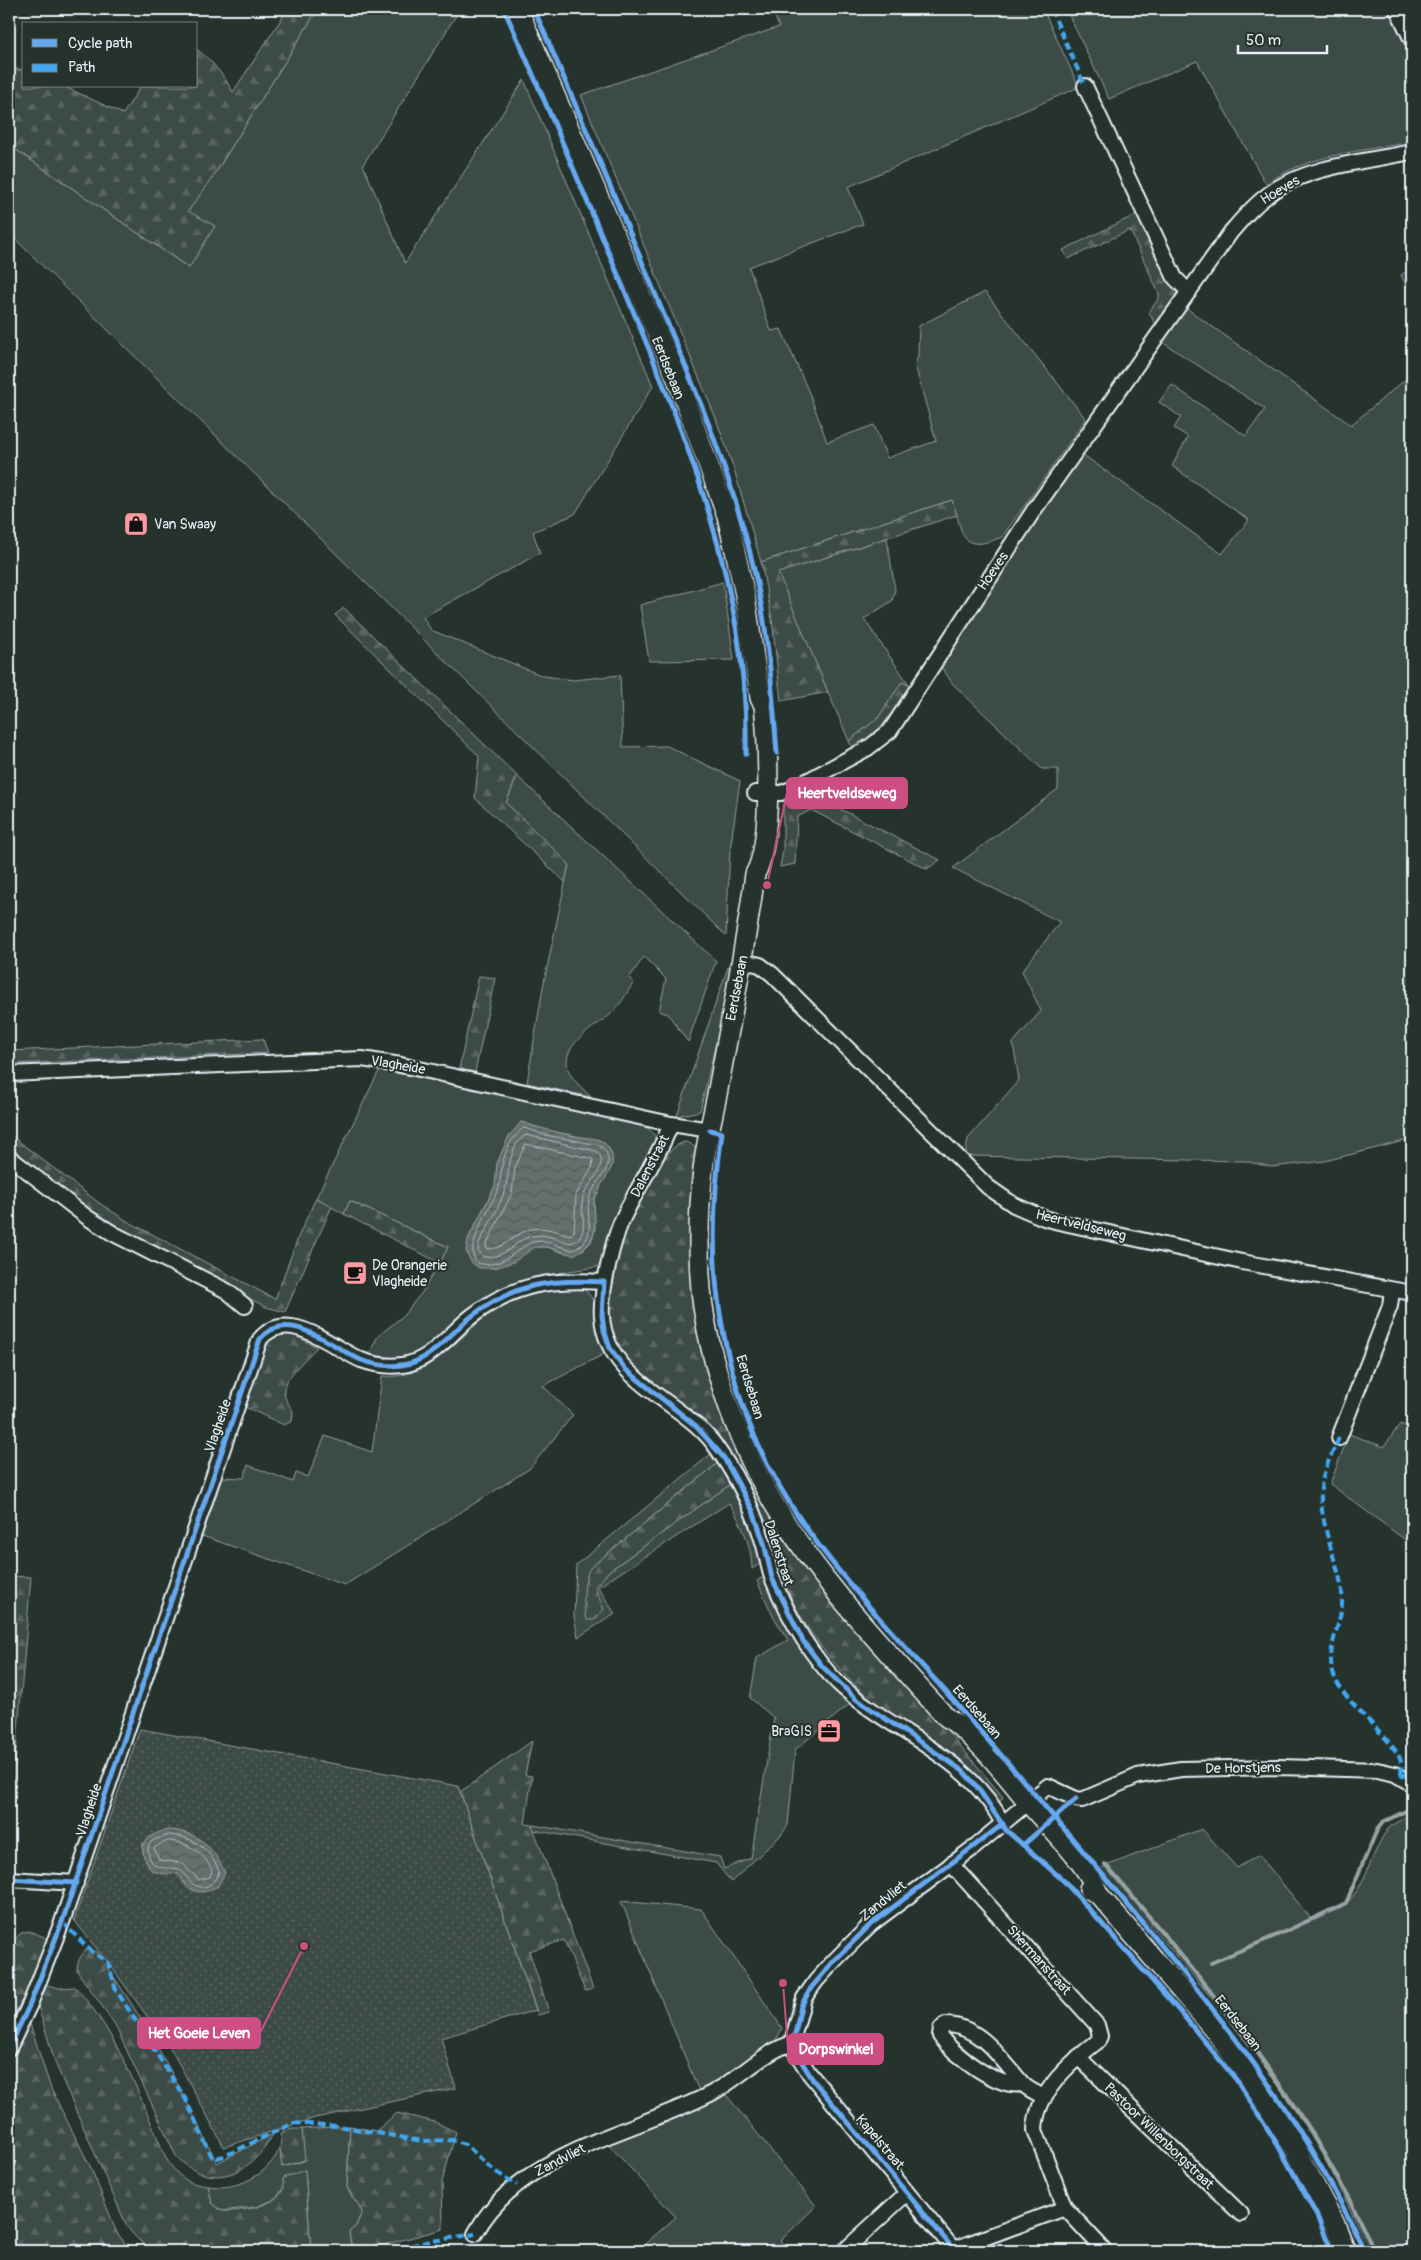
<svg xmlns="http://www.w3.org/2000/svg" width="1421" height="2260" font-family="Pangolin,sans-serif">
	<defs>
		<pattern id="forest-firs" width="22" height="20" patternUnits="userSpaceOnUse" patternTransform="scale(1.25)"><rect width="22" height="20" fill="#3e4b47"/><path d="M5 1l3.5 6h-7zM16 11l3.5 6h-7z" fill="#5a6562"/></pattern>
		<pattern id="park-dots" width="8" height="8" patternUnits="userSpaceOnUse" patternTransform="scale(1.25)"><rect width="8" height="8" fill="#3e4b47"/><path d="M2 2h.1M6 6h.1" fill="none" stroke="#5a6562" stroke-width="1.8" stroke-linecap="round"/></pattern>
		<pattern id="water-waves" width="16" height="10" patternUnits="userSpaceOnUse" patternTransform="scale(1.25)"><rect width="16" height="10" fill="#636f6d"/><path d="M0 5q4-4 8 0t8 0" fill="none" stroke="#535a5a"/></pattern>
	</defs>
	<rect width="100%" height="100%" fill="#26332d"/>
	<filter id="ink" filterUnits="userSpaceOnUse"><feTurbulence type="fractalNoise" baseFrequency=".02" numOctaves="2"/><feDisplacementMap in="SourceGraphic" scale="10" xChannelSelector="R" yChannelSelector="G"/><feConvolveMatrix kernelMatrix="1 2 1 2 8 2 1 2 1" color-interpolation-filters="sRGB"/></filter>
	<g filter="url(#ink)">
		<g fill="#3e4b47" stroke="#939ea0" fill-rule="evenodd">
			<path d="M318 9H460L363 165 405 263 524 80 653 386 575 514 533 532 540 553 423 617 431 630 543 676 574 680 620 675 623 747 667 746 740 781 730 850 726 936 9 233V145L189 268 188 211 209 183Z"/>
			<path d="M772 9H1043L1079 87 848 187 863 224 749 267 771 331 781 329 810 395 827 442 874 425 887 458 936 441 915 365 918 356 919 326 985 292 1086 419 1002 537C958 555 964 533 952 500L761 562 734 469 715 416 581 95 779 27Z"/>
			<path d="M1066 9H1389L1412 54V142C1363 151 1307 154 1266 184L1197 61 1109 99Z"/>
			<path d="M1412 238V298L1401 275 1411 268 1408 239Z"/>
			<path d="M1186 308 1351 425 1412 374V1139L1325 1161 1272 1167 1244 1161 965 1156 968 1139 1019 1080 1013 1043 1041 1011 1022 971 1060 922 953 868 1058 789V769H1042L953 684 941 667 1008 560 1082 454 1222 554 1249 520 1172 466 1188 437 1174 428 1181 417 1159 402 1172 385 1246 436 1265 409 1162 342Z"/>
			<path d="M887 538 895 590 892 601 864 619 910 686 902 682 878 718 849 741 777 573Z"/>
			<path d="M723 582 734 660 649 661 640 605Z"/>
			<path d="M517 776 716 961 688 1042 668 1014 659 1011 666 979 644 957 629 978 634 982C627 992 620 1006 611 1014 593 1029 553 1048 572 1077 577 1084 585 1091 591 1097L527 1083 543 987 569 864 506 803Z"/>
			<path d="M730 961 734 965 700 1111 677 1116Z"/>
			<path d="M379 1071 408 1075 641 1125C650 1129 655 1132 656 1144L624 1200 603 1262 597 1267 563 1272 524 1282 420 1353C403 1361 386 1362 369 1354L378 1336 403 1316 423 1291 448 1247 350 1201 344 1214 316 1198ZM521 1122 546 1130 601 1141 600 1190 594 1200 595 1230 591 1242 583 1250 564 1253 547 1247H534L513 1262 468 1239 495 1186Z"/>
			<path d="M579 1287 585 1290 592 1298 596 1327 606 1353 543 1386 573 1415 529 1469 345 1585 202 1536 222 1477 244 1478 248 1465 293 1482 296 1473 308 1477 325 1436 372 1452 382 1376C423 1382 461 1337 489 1313 516 1298 548 1288 579 1287Z"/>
			<path d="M1400 1424 1412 1429V1545L1330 1484 1349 1434 1384 1447Z"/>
			<path d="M712 1453 718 1463 590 1568 595 1587 609 1571 732 1483 740 1498 762 1555 761 1563 752 1569C752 1546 741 1522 729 1503L598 1587 615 1614 578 1637 574 1616 576 1565Z"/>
			<path d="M761 1578 768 1580 851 1703 795 1750 788 1825 781 1835 731 1882 716 1863 533 1830 532 1825 720 1857 724 1869 751 1858 774 1718 750 1698 757 1658 788 1640 772 1614 757 1581Z"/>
			<path d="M1412 1811V2251H1367C1314 2104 1200 1986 1101 1868L1202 1829 1237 1868 1259 1855 1313 1921C1323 1916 1335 1912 1344 1905 1366 1889 1371 1851 1388 1829 1393 1823 1405 1819 1412 1811Z"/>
			<path d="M621 1901 701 1909 782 2028C771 2059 727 2076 699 2091Z"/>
			<path d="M723 2091 816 2206 780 2241 790 2251H637L676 2217 608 2144 687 2110Z"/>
			<path d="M350 2126 347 2186C349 2196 359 2202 362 2212L356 2226 349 2232 352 2251H311L305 2170 283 2188 276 2199 255 2207 222 2211 212 2203 208 2186C238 2191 268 2175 280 2148L282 2167 304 2161 302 2129Z"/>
		</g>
		<g fill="url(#forest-firs)" stroke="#939ea0">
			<path d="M288 9H318L209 183 188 211 215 226 189 268 9 145V68L24 70V86H63L123 114 141 86H196V49C211 59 225 77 233 92Z"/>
			<path d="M1139 213 1177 294 1155 324 1149 312 1159 298V294L1130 230 1068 259 1063 250Z"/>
			<path d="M952 500 957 515 778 573 828 692 781 701 772 619 761 562Z"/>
			<path d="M344 608 517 776 506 803 569 864 565 882 475 798 479 756 335 615Z"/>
			<path d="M902 682 910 686C895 711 879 735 853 749L849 741 878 718Z"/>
			<path d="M807 792 940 860 927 869 811 810 797 817 795 864 780 867 783 850V805Z"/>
			<path d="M479 976 495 978 475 1072 459 1069Z"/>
			<path d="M263 1039 268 1053 9 1064V1051Z"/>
			<path d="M9 1134 99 1203 127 1221 275 1299 299 1235 316 1198 332 1206 285 1312 266 1307 113 1227 71 1197 9 1149Z"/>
			<path d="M685 1142 691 1144 696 1149 698 1157 695 1198 731 1434 906 1681 1003 1797 999 1803 996 1802C958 1742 897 1728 849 1679 823 1652 801 1622 786 1586 766 1537 755 1484 721 1441 706 1424 689 1409 672 1396 651 1380 623 1362 613 1337 598 1299 621 1238 638 1204 647 1186 665 1146 685 1142Z"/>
			<path d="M350 1201 448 1247 440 1263 344 1214Z"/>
			<path d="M286 1331 317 1347C308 1357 286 1376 284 1389 283 1397 289 1405 293 1411L292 1421 284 1425 245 1407 267 1343 276 1333Z"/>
			<path d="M718 1463 732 1483 609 1571 595 1587 604 1610 594 1620H587C582 1607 583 1579 590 1568Z"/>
			<path d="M9 1576 31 1577 9 1834Z"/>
			<path d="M532 1741 525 1775 532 1776 525 1824 532 1825 593 1989 585 1991 564 1940 529 1951 549 2012 538 2015 460 1792Z"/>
			<path d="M29 1931 49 1939 28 1988 9 2025V1946L21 1933Z"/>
			<path d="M86 1950 96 1952C145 2018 182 2090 217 2163L273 2134C253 2174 210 2193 176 2156L114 2023 77 1971C77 1963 80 1956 86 1950Z"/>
			<path d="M47 1985 59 1988 75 1987C120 2035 140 2099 166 2158 177 2176 187 2184 208 2186L212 2203 222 2211C237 2212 272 2207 281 2193 284 2189 283 2184 283 2178L305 2170 311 2251H156C142 2244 132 2236 125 2222L56 2065 38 2006Z"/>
			<path d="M29 2021 51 2089 91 2168 117 2233 128 2247 134 2251H23L9 2238V2057Z"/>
			<path d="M397 2113 435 2122 456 2132 442 2182 443 2229 361 2251H352L349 2232 356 2226 362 2212C359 2202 349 2196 347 2186L350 2126 376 2131Z"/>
			<path d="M292 2129H302L305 2160 282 2167 280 2148 282 2132Z"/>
		</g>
		<path fill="url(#park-dots)" stroke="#939ea0" d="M140 1729 458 1786 536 2010 441 2038 456 2088 315 2118 224 2147 171 2049 115 1972 74 1920Z"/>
		<g fill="url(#water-waves)" stroke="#98a3a5">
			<path d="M521 1122C539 1128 556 1132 574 1136 582 1138 596 1137 603 1142 611 1148 614 1157 612 1166 608 1178 593 1192 594 1204 596 1228 597 1244 573 1255L547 1247H535L513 1262 495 1268H479L471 1262 466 1251 468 1239 495 1186 497 1163 509 1136Z"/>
			<path d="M168 1830C197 1831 214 1847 225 1873L218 1886 208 1891 197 1892 187 1887 177 1873 163 1874 151 1870 144 1857 142 1846C149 1836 156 1832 168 1830Z"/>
		</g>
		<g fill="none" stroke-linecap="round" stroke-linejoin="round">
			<g stroke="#b3bdc0" stroke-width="1">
				<path d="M524 1128 545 1135 599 1145C623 1163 593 1181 589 1199 585 1219 599 1238 573 1250 560 1248 545 1238 532 1242 519 1248 510 1259 496 1263 447 1275 490 1208 497 1192 501 1184 500 1175 502 1167 504 1153 512 1135 524 1128Z"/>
				<path d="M526 1135 596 1151C612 1163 587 1184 583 1197 579 1212 592 1235 571 1243 558 1240 546 1233 533 1236 514 1239 511 1258 483 1257L478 1250 479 1243C488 1226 500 1207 505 1189 510 1172 508 1145 526 1135Z"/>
				<path d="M526 1144 593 1159 592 1168 576 1195 574 1232 570 1235C558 1232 544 1226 531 1229 515 1232 505 1250 487 1249L486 1245 512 1193 515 1168Z"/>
				<path d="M169 1835C193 1836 210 1849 219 1871 216 1882 205 1892 193 1884 188 1881 185 1873 179 1869 162 1866 149 1872 148 1847L152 1841Z"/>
				<path d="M169 1841C188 1842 205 1853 212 1871L210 1877 199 1880 182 1863 159 1860 154 1848 162 1843Z"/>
			</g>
			<g stroke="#98a3a5" stroke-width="4">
				<path d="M1105 1864C1208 1987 1309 2103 1374 2251"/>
				<path d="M1211 1963 1282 1933 1346 1903 1377 1830 1383 1822 1412 1808"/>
			</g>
			<defs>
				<g id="street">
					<path d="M1397 9 1412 40"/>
					<path d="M1085 86 1175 278 1189 292"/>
					<path d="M755 793H781L794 788 868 748 890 731 1034 510 1231 232C1243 218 1254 205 1269 194 1306 166 1368 161 1412 152"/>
					<path d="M743 961 760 965 772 974 988 1187 1014 1205 1044 1218 1059 1222 1242 1262 1412 1293"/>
					<path d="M9 1074 362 1059 401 1065 671 1124 710 1130"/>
					<path d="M671 1124C658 1158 638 1186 623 1218 613 1239 600 1293 602 1316 606 1381 680 1399 714 1444 735 1473 753 1508 763 1542 767 1554 768 1568 773 1580 789 1618 809 1654 838 1683 891 1733 969 1755 1003 1824"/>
					<path d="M9 1157 88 1218 114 1234 227 1291 245 1306"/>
					<path d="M1339 1438 1390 1306 1392 1291"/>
					<path d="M951 1864 1097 2025 1100 2036 1098 2041C1070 2063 1036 2092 1035 2130L1065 2208"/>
					<path d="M9 1879 76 1883"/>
					<path d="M9 2048 30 2004 62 1922 260 1339C288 1306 331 1347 361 1360 375 1365 388 1367 402 1365 431 1362 451 1332 472 1316 514 1283 553 1279 604 1282"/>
					<path d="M1078 2057 1241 2214"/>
					<path d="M1022 2084C998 2089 953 2054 940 2036L941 2029 945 2025C980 2025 1001 2059 1021 2082 1026 2089 1037 2093 1044 2097"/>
					<path d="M475 2234C519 2151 635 2133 712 2093 740 2078 764 2051 793 2043"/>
					<path d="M954 2249 1065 2208 1105 2251"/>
					<path d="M844 2251 907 2193"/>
					<path d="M955 2251 809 2073 793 2048V2038L804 1998 816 1981 834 1961 871 1924 972 1849 1048 1786 1076 1799 1082 1800 1138 1776 1181 1769 1280 1767 1377 1770 1395 1774 1412 1784"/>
				</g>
				<g id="secondary">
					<path d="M518 9 679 384 727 516 745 595 760 698 764 705C768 742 773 844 755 874 746 944 732 1014 719 1084 714 1112 706 1141 703 1170 699 1205 698 1241 700 1276 704 1350 736 1441 774 1504 819 1581 885 1649 945 1716 978 1737 1007 1777 1032 1807 1055 1834 1086 1862 1099 1895"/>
					<path d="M1089 1889 1099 1895 1211 2026 1249 2076 1295 2148 1335 2224 1346 2251"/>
				</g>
			</defs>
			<use href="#street" stroke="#e8f1f8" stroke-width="18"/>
			<use href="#secondary" stroke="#e8f1f8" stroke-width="22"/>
			<use href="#street" stroke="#26332d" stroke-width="14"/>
			<use href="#secondary" stroke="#26332d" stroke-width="19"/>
			<g stroke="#3fa9f5" stroke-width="4" stroke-dasharray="8 4" stroke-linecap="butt">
				<path d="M1051 9 1085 86"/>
				<path d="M1339 1438C1333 1452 1325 1466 1322 1481 1318 1503 1325 1527 1331 1549 1335 1563 1341 1578 1342 1593 1345 1623 1322 1649 1335 1678 1346 1705 1398 1743 1401 1762 1402 1766 1401 1772 1401 1777"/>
				<path d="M1401 1777 1412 1770"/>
				<path d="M62 1922 93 1953 108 1962 116 1990 185 2098 212 2157 217 2158 224 2156 294 2123 338 2126 422 2141 452 2140 465 2144 493 2170 517 2185"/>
				<path d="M387 2251 426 2242 475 2234"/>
			</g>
			<defs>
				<g id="cycleway">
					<path d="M504 9C545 99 583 191 621 282 684 432 750 588 746 754"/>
					<path d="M534 9C577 108 620 208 661 308 696 390 731 474 752 561 768 624 772 689 777 753"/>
					<path d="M710 1130 722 1133C707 1237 712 1324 749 1423 789 1528 872 1609 945 1691 1020 1776 1094 1863 1166 1951 1224 2022 1280 2093 1325 2174 1339 2199 1353 2224 1364 2251"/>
					<path d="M1023 1845 1076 1799"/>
					<path d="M9 1879 76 1883"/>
					<path d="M9 2048 30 2004 62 1922 260 1339C288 1306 331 1347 361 1360 375 1365 388 1367 402 1365 431 1362 451 1332 472 1316 514 1283 553 1279 604 1282L602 1315 604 1330 610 1348 625 1369 696 1426 724 1458 753 1511 764 1543 772 1578 803 1641 822 1666 856 1699 963 1771 978 1788 1006 1830 1064 1881 1182 2014 1238 2082 1279 2147 1317 2216 1332 2251"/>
					<path d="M955 2251 813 2080 796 2053 793 2043 801 2006 811 1988 834 1961 871 1924 1003 1824"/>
				</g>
			</defs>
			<use href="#cycleway" stroke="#26332d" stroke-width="8"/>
			<use href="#cycleway" stroke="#66a8f1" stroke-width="5"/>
		</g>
	</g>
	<defs>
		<symbol id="shop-square" viewBox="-11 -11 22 22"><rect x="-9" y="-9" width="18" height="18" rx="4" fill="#ff9aa2" stroke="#26332d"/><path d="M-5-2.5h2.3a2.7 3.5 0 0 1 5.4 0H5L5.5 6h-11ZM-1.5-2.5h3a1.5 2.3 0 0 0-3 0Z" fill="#111"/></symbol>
		<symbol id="cafe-square" viewBox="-11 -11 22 22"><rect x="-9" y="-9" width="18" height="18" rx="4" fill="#ff9aa2" stroke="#26332d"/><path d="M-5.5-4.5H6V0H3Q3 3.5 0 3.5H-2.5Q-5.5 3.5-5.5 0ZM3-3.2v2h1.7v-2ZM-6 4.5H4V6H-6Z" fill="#111"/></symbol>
		<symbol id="office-square" viewBox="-11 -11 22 22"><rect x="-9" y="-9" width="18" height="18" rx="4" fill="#ff9aa2" stroke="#26332d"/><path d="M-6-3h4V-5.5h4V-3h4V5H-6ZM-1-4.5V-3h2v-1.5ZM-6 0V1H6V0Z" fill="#111"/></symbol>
	</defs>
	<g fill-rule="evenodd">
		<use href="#shop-square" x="122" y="510" width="28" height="28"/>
		<use href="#cafe-square" x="341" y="1259" width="28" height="28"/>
		<use href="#office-square" x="815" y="1717" width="28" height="28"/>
	</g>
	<g text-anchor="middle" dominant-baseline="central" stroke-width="4" stroke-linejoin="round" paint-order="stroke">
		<g font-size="14" fill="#e8f1f8" stroke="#26332d">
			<text transform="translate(1280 190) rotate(-31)">Hoeves</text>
			<text transform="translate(668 368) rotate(68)">Eerdsebaan</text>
			<text transform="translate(993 571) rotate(-56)">Hoeves</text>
			<text transform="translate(737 988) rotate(-79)">Eerdsebaan</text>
			<text transform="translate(398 1065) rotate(10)">Vlagheide</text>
			<text transform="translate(650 1166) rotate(-63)">Dalenstraat</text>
			<text transform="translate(1081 1225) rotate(14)">Heertveldseweg</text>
			<text transform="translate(750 1387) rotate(73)">Eerdsebaan</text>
			<text transform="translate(218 1426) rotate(-71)">Vlagheide</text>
			<text transform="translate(779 1553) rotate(72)">Dalenstraat</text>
			<text transform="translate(977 1712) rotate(49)">Eerdsebaan</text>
			<text transform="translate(1243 1768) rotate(-1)">De Horstjens</text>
			<text transform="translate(89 1810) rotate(-72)">Vlagheide</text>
			<text transform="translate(883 1901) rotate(-39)">Zandvliet</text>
			<text transform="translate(1039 1960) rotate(48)">Shermanstraat</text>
			<text transform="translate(1238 2023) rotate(52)">Eerdsebaan</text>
			<text transform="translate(1159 2136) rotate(44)">Pastoor Willenborgstraat</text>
			<text transform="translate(880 2142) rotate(50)">Kapelstraat</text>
			<text transform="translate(560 2160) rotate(-27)">Zandvliet</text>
		</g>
		<g font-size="14" fill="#e8f1f8" stroke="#26332d" text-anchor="start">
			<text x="154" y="524">Van Swaay</text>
			<text x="372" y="1265">De Orangerie<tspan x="372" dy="16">Vlagheide</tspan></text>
			<text x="812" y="1731" text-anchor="end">BraGIS</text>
		</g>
	</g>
	<path fill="none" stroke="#cc4e82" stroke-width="2" d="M767 885L787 793M304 1946L260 2033M783 1983L788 2049"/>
	<g fill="#cc4e82" stroke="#26332d" stroke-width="2">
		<circle cx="767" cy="885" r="5"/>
		<circle cx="304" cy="1946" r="5"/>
		<circle cx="783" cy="1983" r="5"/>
	</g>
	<g fill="#cc4e82" stroke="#cc4e82" stroke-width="2">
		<rect x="787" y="778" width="120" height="30" rx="5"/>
		<rect x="138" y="2018" width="122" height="30" rx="5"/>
		<rect x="788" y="2034" width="95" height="30" rx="5"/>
	</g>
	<g font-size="15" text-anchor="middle" font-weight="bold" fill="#fff">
		<text x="847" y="798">Heertveldseweg</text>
		<text x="199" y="2038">Het Goeie Leven</text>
		<text x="836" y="2054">Dorpswinkel</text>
	</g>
	<rect width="1421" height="2260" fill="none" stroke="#26332d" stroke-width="30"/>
	<rect x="15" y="15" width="1391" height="2230" fill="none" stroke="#e8f1f8" stroke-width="2" filter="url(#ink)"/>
	<rect x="22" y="22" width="175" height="65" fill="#26332d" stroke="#747f7e"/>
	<rect x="32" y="39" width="25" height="8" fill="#66a8f1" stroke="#747f7e"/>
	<text x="68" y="48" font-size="15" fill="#e8f1f8">Cycle path</text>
	<rect x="32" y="64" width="25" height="8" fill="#3fa9f5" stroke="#747f7e"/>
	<text x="68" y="72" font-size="15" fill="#e8f1f8">Path</text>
	<path d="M1238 45v8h89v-8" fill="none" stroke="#e8f1f8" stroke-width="2.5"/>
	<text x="1246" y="45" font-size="15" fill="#e8f1f8" stroke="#26332d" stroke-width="4" paint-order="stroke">50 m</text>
</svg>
